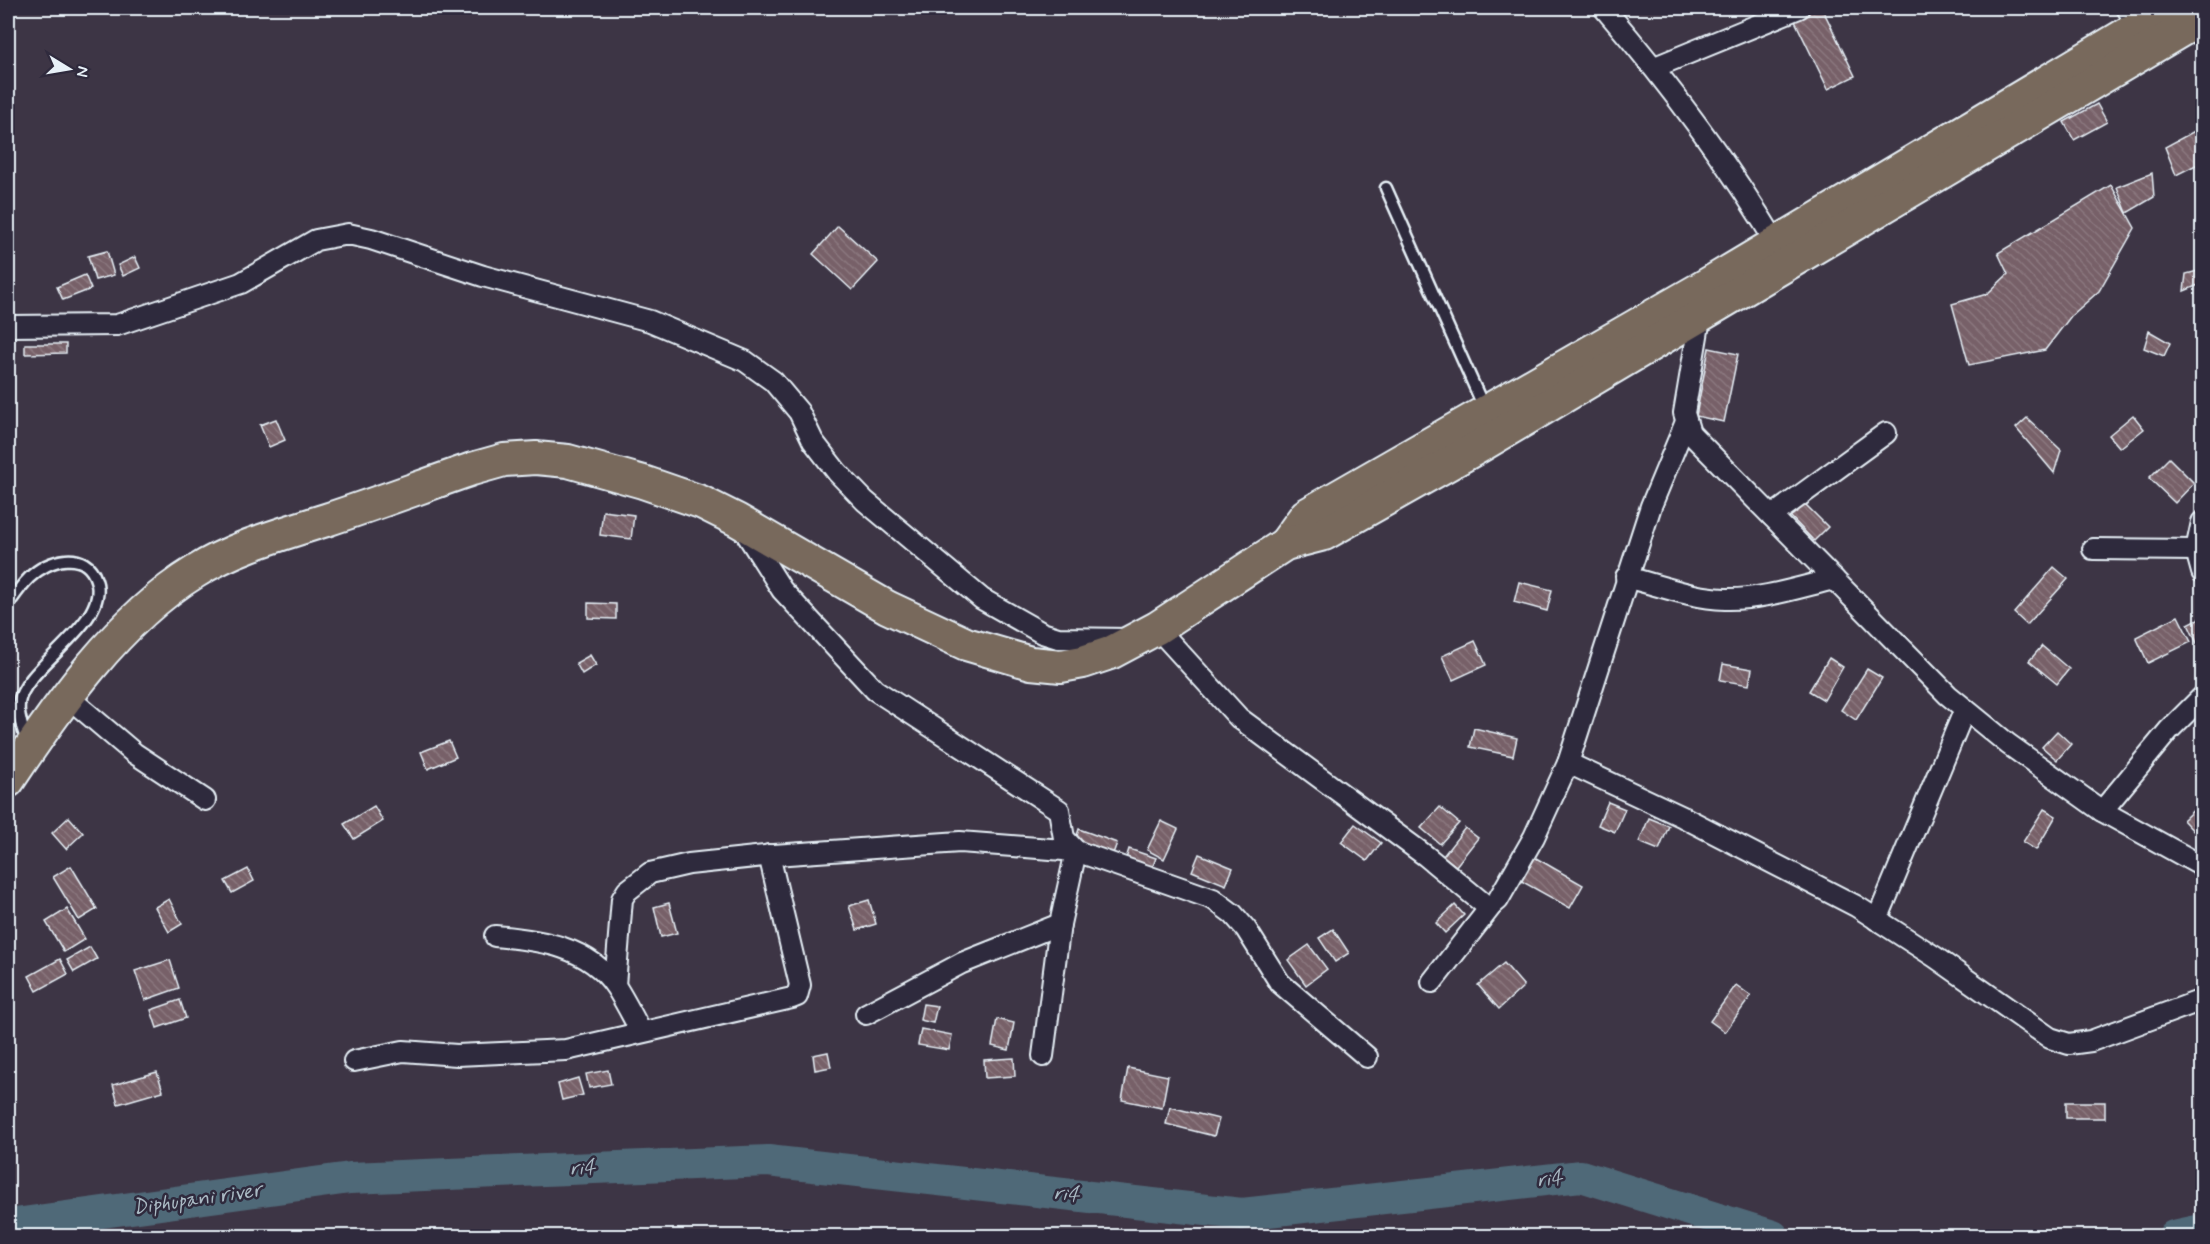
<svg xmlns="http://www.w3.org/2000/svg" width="2210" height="1244" font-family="Mynerve,sans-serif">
	<defs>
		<pattern id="building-back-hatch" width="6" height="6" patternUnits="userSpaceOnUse" patternTransform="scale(1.5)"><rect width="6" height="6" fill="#776067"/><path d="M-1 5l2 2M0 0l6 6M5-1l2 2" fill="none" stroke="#8a777e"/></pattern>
	</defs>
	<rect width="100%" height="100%" fill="#3d3545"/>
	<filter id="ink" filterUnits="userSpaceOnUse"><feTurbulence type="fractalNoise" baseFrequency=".0167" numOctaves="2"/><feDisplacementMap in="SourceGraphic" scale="12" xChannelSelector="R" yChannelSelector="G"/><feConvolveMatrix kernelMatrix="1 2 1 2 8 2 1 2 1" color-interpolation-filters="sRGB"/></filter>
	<g filter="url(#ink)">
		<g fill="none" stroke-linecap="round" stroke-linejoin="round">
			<g stroke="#506978" stroke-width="32">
				<path d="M8 1225 350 1178 768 1161 1242 1214 1581 1176 1773 1236"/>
				<path d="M2174 1236 2202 1230"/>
			</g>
		</g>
		<g fill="url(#building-back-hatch)" stroke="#e8f1f8" stroke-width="1.5">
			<path d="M1817 8H1822L1855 76 1828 89 1794 19Z"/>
			<path d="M2097 104 2107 122 2074 140 2064 122Z"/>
			<path d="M2202 127V162L2176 175 2165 147Z"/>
			<path d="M2152 173 2154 197 2127 213 2117 187Z"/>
			<path d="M2111 185 2135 228 2099 291 2071 316 2045 350 1969 365 1952 304 1987 294 2008 274 1998 253Z"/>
			<path d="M838 226 878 262 852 290 813 254Z"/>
			<path d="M107 251 114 275 95 280 88 256Z"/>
			<path d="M135 257 140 268 123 276 118 265Z"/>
			<path d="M2202 270 2201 284 2184 291 2186 274Z"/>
			<path d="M85 275 91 289 63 300 57 287Z"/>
			<path d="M2149 331 2170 343 2164 356 2144 348Z"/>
			<path d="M25 344H66V353L25 354Z"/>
			<path d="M1709 348 1738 354 1724 422 1696 416Z"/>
			<path d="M2133 415 2144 429 2120 448 2109 435Z"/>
			<path d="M2027 418 2061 450 2054 473 2016 428Z"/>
			<path d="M276 419 285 440 269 447 260 425Z"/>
			<path d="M2169 458 2194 483 2175 503 2149 478Z"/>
			<path d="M1803 502 1828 527 1814 541 1790 516Z"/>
			<path d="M603 511 634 515 631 539 600 535Z"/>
			<path d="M2054 567 2068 579 2027 625 2014 613Z"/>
			<path d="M1519 582 1552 590 1547 611 1514 602Z"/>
			<path d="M588 603 616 604V619L588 618Z"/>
			<path d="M2178 616 2191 642 2148 663 2136 637Z"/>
			<path d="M2202 617V654L2188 624Z"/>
			<path d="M1475 641 1486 665 1453 680 1442 656Z"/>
			<path d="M2042 646 2069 669 2057 684 2029 661Z"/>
			<path d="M590 655 596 665 582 674 576 663Z"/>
			<path d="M1829 658 1843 667 1824 700 1809 691Z"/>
			<path d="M1723 664 1752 669 1749 685 1720 680Z"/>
			<path d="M1867 669 1882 678 1856 720 1841 710Z"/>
			<path d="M1474 728 1517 738 1513 756 1470 747Z"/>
			<path d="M2057 731 2071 744 2057 760 2042 747Z"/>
			<path d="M449 741 456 757 428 769 421 752Z"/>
			<path d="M1608 802 1625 809 1615 832 1598 825Z"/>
			<path d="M2202 802V835L2200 838 2183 820Z"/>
			<path d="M374 806 383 821 354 839 344 824Z"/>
			<path d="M1440 807 1459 823 1440 844 1421 828Z"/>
			<path d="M2044 809 2056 816 2036 850 2023 842Z"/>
			<path d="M69 817 83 833 66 849 52 833Z"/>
			<path d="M1649 818 1669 826 1659 850 1639 842Z"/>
			<path d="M1161 821 1178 829 1164 859 1147 850Z"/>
			<path d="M1355 824 1381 843 1367 861 1341 842Z"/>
			<path d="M1465 828 1478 838 1456 866 1443 856Z"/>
			<path d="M1079 829 1117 843 1111 859 1074 845Z"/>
			<path d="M1129 849 1156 858 1151 871 1125 862Z"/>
			<path d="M1199 854 1233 868 1226 885 1192 871Z"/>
			<path d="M1529 854 1583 885 1570 908 1516 878Z"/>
			<path d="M71 866 97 909 79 920 53 877Z"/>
			<path d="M248 869 254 881 232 893 225 881Z"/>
			<path d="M169 899 182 924 169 932 155 907Z"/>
			<path d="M869 900 876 924 857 930 849 906Z"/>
			<path d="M669 903 677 933 661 937 654 907Z"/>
			<path d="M1455 905 1464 915 1445 933 1436 923Z"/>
			<path d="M67 909 85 939 64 952 46 922Z"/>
			<path d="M1333 929 1349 953 1335 962 1319 938Z"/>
			<path d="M1309 945 1327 969 1306 985 1288 960Z"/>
			<path d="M90 947 97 959 74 972 67 960Z"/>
			<path d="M60 959 68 974 37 991 29 976Z"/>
			<path d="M170 960 179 988 145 1000 135 971Z"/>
			<path d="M1504 963 1524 986 1499 1009 1478 985Z"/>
			<path d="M1736 985 1751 996 1725 1032 1710 1021Z"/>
			<path d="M180 1000 186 1018 157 1028 151 1010Z"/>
			<path d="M923 1004 937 1006 933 1023 920 1020Z"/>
			<path d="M997 1019 1014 1023 1009 1050 992 1046Z"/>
			<path d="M921 1029 952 1035 949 1050 918 1045Z"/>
			<path d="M828 1052 831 1067 815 1070 813 1055Z"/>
			<path d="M1014 1058 1015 1076 985 1078 984 1060Z"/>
			<path d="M1128 1068 1168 1076 1162 1108 1122 1100Z"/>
			<path d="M608 1070 611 1084 589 1088 586 1074Z"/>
			<path d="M157 1072 163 1091 118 1104 113 1085Z"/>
			<path d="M578 1078 583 1095 562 1100 558 1084Z"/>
			<rect x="2066" y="1102" width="39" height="16"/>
			<path d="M1170 1107 1219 1119 1214 1136 1166 1124Z"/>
		</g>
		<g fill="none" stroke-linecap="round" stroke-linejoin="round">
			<defs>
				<g id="lane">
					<path d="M1386 188 1485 410"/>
					<path d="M12 599C17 592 23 584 29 578 48 559 86 548 96 580 111 623 24 666 19 703 17 716 24 731 27 743"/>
				</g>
				<g id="street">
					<path d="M1604 8C1670 85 1730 165 1782 253"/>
					<path d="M2127 8 2138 25"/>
					<path d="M1655 67 1799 8"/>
					<path d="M1700 318 1684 413 1690 433 1948 695 2008 744 2102 811 2202 866"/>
					<path d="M8 326 117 325 241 283 316 240 348 234 371 239 483 276 650 321 745 361 773 381 799 412 813 441 837 472 865 501 982 599 1042 633 1058 638 1128 639"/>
					<path d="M1772 516 1886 433"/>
					<path d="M2202 522 2196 550 2202 572"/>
					<path d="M742 527 782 590 875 690 1059 810 1064 838 1076 851 1060 924 1043 1056"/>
					<path d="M2093 549 2196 550"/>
					<path d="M1626 577C1658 585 1692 598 1725 599 1762 600 1800 587 1834 579"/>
					<path d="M1157 628 1239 718 1426 856 1484 904 1492 905 1498 900 1534 837 1568 763 1651 506 1685 424"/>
					<path d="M68 697 134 753 205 800"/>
					<path d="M1568 763 1683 817 1856 906 1935 957 2050 1038 2069 1044 2091 1041 2202 1000"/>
					<path d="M2102 811 2169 730 2202 697"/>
					<path d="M1877 920 1965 709"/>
					<path d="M495 936C540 940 589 946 616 987 625 1001 633 1017 641 1032"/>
					<path d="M1432 982 1492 905"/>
					<path d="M615 985 622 899 627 891 650 873 689 864 774 855 960 842 1076 851 1213 899 1233 914 1246 929 1280 983 1367 1057"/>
					<path d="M866 1014 962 963 1060 924"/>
					<path d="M354 1061 403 1051 457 1055 566 1050 792 998 797 996 800 985 769 855"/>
				</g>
				<g id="primary">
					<path d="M1285 544 1306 515 1698 290 2170 8"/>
					<path d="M8 781C57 707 118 619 195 572 234 547 282 534 326 520 375 504 423 486 472 469L504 460 536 458 568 461 643 482 701 502 737 520 887 607 966 644 1031 663 1061 666 1083 662 1110 653 1157 628 1285 544 1324 534 1480 446 2202 18"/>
				</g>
			</defs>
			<use href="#lane" stroke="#e8f1f8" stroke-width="15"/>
			<use href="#street" stroke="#e8f1f8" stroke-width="24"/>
			<use href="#primary" stroke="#e8f1f8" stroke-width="36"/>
			<use href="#lane" stroke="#2f2a3d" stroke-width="10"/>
			<use href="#street" stroke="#2f2a3d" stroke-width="20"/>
			<use href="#primary" stroke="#78695c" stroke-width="32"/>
		</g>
	</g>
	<g text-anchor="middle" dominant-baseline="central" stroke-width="5" stroke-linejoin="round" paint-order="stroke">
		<g font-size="21" font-style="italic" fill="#abbbc5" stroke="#2f2a3d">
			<text transform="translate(583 1168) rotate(-2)">ri4</text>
			<text transform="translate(1550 1179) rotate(-6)">ri4</text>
			<text transform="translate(1067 1194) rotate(6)">ri4</text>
			<text transform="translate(197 1199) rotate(-8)">Diphupani river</text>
		</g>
	</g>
	<rect width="2210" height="1244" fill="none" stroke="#2f2a3d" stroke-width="30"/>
	<rect x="15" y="15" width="2180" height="1214" fill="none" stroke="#e8f1f8" stroke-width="2" filter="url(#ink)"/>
	<g transform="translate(69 69) rotate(101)" stroke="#2f2a3d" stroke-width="4.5" paint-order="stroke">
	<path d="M0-4.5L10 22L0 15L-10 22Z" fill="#e8f1f8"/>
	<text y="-9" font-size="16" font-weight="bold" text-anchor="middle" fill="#e8f1f8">N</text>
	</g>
</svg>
